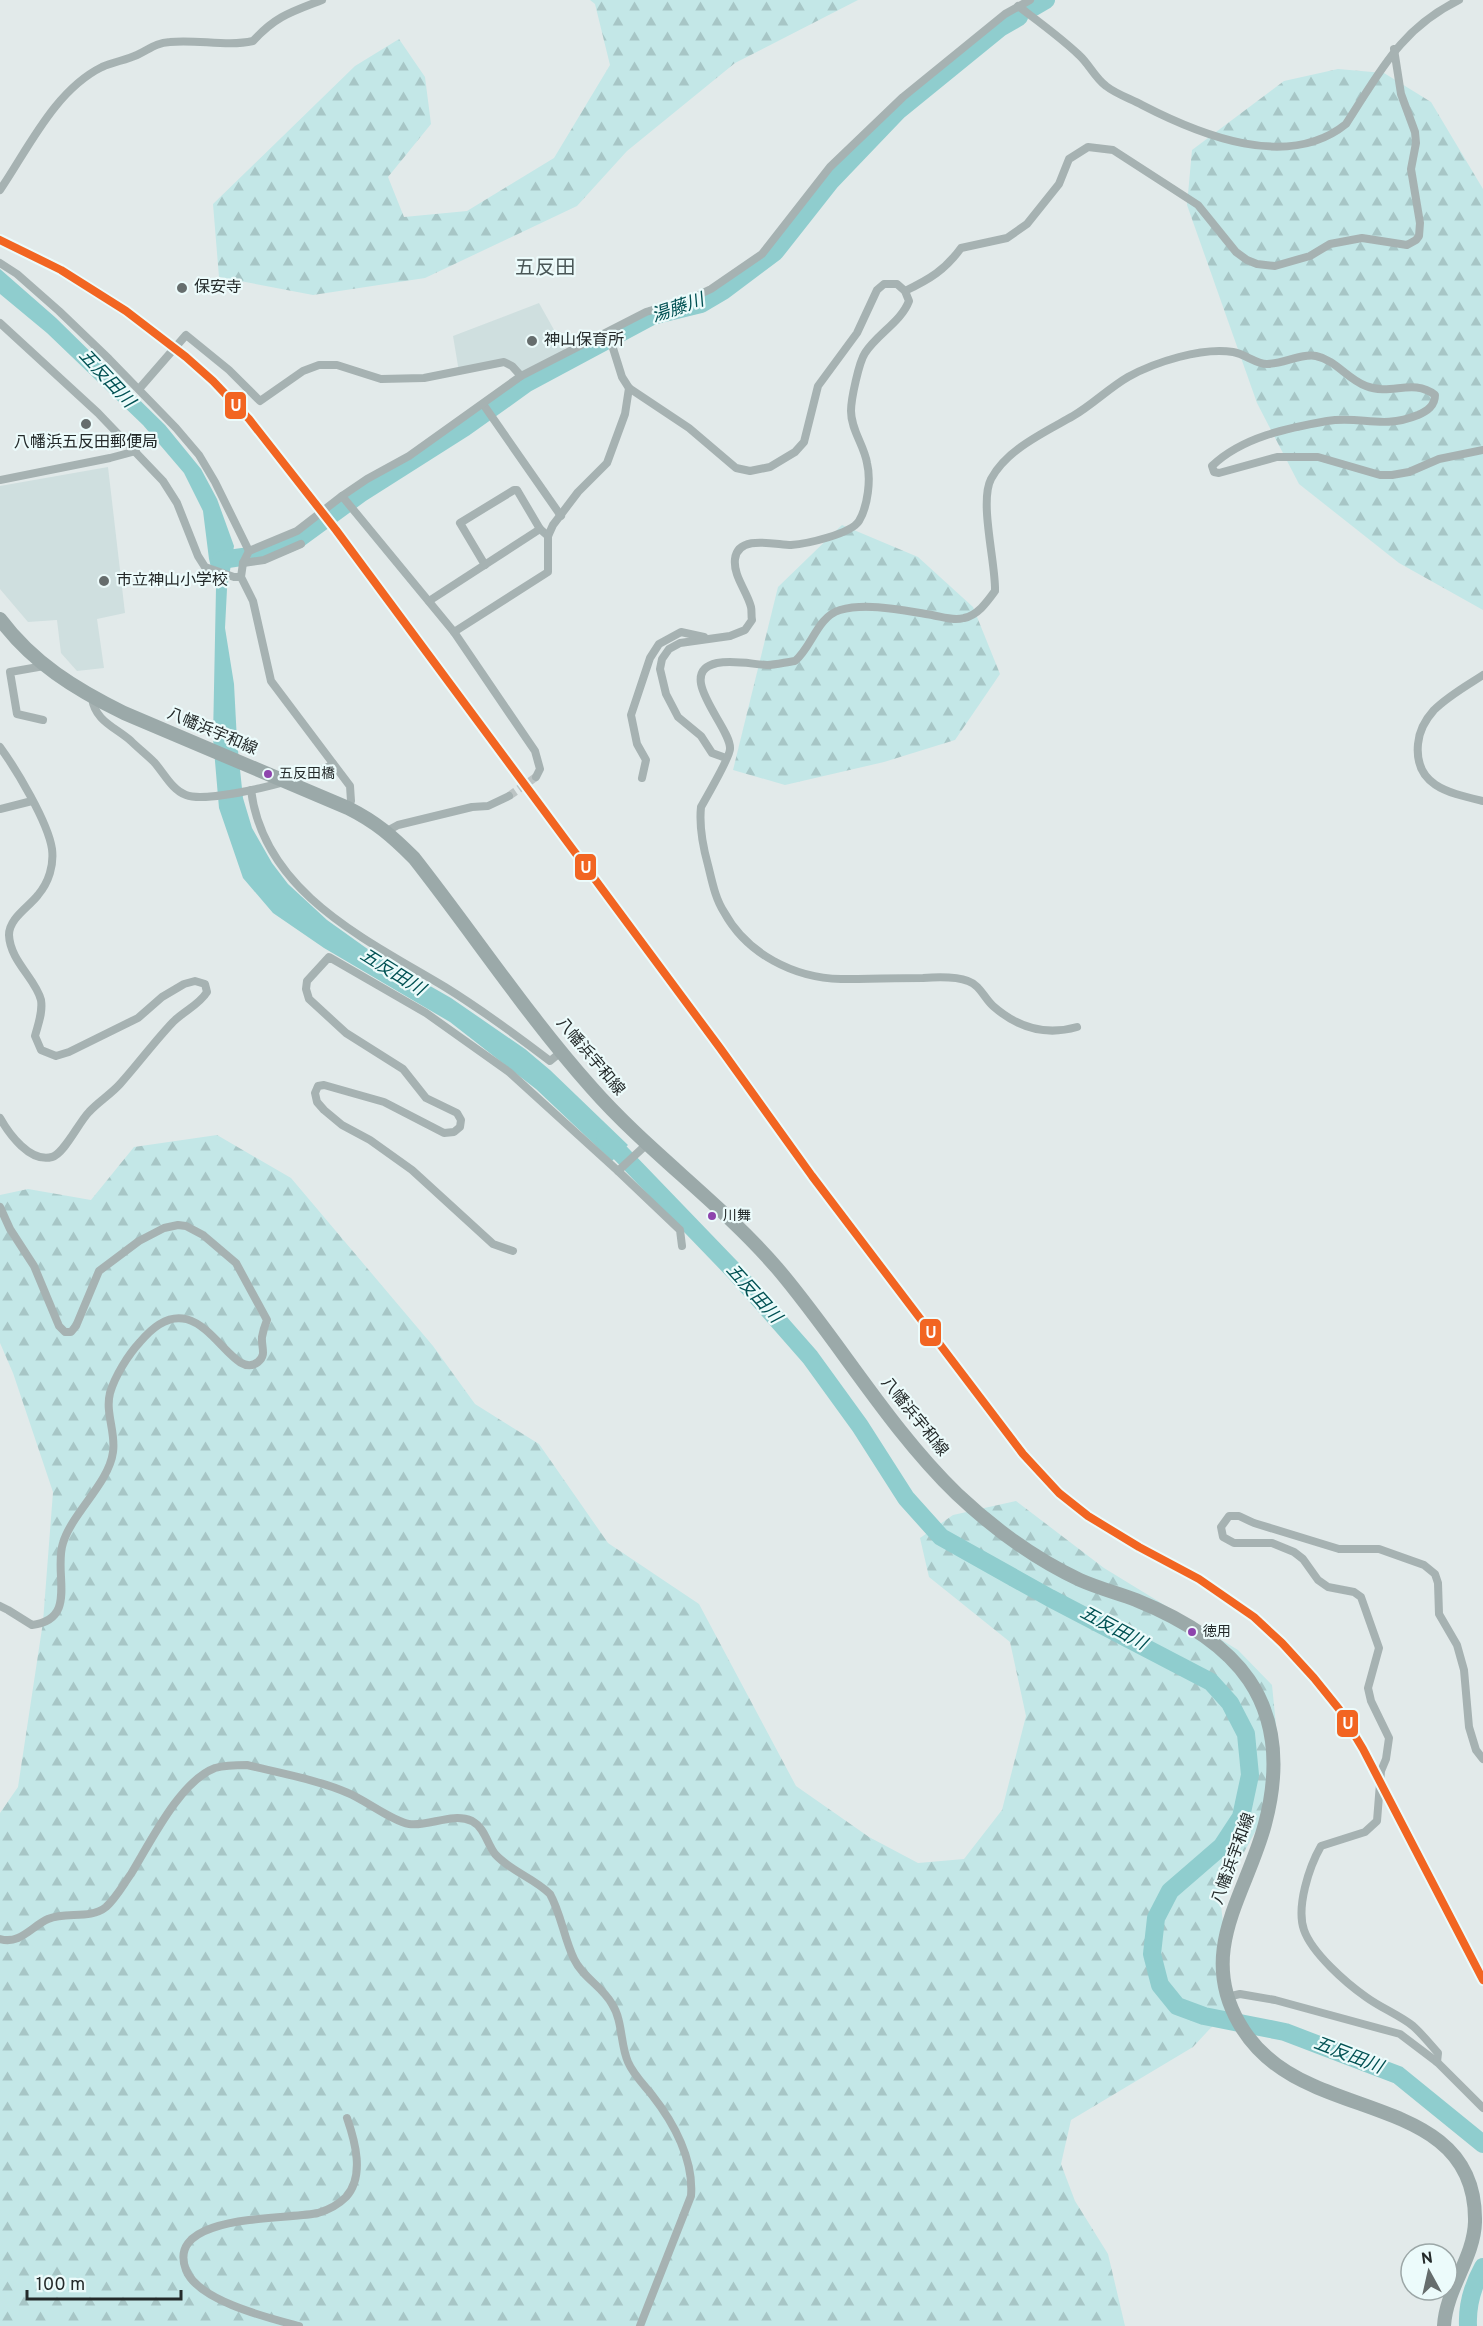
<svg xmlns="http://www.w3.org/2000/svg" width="1483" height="2326" font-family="Overpass,'Noto Sans JP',sans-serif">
	<defs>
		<pattern id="forest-firs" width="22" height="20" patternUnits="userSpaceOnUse" patternTransform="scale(1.5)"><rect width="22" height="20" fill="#c3e7e7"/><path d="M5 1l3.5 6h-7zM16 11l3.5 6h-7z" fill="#a7c6c6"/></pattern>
	</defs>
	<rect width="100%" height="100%" fill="#e2eaea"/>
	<g fill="#cfdfdf">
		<path d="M539 303 567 353 521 376 504 362 459 372 453 336Z"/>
		<path d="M108 467 125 613 97 619 104 668 77 671 61 653 57 620 28 622 0 589V486Z"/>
	</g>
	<g fill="url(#forest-firs)">
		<path d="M590 0H858L735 63 627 151 577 206 425 278 313 295 219 277 213 204 355 66 399 39 425 77 431 124 388 177 404 217 467 211 554 158 610 65 595 4Z"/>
		<path d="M1338 69 1384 73 1431 102 1483 189V610L1399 563 1299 484 1257 403 1187 205 1192 150 1284 81Z"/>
		<path d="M842 525 918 557 973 607 1000 674 955 740 884 762 785 785 733 770 778 587Z"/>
		<path d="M217 1135 291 1178 433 1346 475 1404 539 1444 608 1543 699 1604 796 1786 869 1837 918 1863 964 1859 1002 1810 1026 1716 1010 1642 929 1577 920 1538 953 1515 1016 1501 1104 1568 1238 1650 1272 1685 1278 1745 1260 1823 1220 1896 1232 2005 1193 2047 1071 2120 1061 2164 1075 2201 1108 2254 1125 2326H0V1813L18 1787 43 1622 53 1492 13 1373 0 1343V1195L28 1189 91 1200 134 1147Z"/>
	</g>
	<path fill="#8fcdce" d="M0 269 56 318 165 425 201 469 217 499 234 546 227 589 225 628 234 684 237 741 243 798 252 828 272 863 288 884 327 920 376 955 451 998 525 1049 550 1070 628 1145 612 1161 536 1089 450 1022 324 948 273 913 243 878 219 808 213 738 216 588 209 559 203 511 184 473 143 425 47 333 0 294Z"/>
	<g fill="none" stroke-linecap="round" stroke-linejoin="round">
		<g stroke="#8fcdce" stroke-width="18">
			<path d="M1034 7 1046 0"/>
			<path d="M221 560 263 554 297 540 360 494 464 428 527 383 652 316 701 304 723 291 775 252 831 181 898 111 1000 28 1019 17"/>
			<path d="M605 1137 737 1274 810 1357 860 1426 906 1498 941 1537 1050 1598 1211 1682 1230 1703 1246 1734 1250 1775 1241 1817 1222 1846 1170 1891 1156 1918 1152 1954 1160 1985 1177 2006 1204 2016 1285 2032 1398 2075 1483 2144"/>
			<path d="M1468 2326C1467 2305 1473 2285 1483 2267"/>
		</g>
		<path stroke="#bcc4c4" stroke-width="8" stroke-dasharray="8 4" stroke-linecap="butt" d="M509 796 536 777"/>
		<g stroke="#a6b2b2" stroke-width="8">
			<path d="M1018 6C1039 22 1060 37 1079 55 1089 64 1095 78 1106 86 1116 94 1131 99 1142 105 1200 135 1288 171 1346 124 1380 72 1400 29 1459 0"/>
			<path d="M0 190C28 149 55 90 102 67 113 62 126 60 137 55 150 49 155 43 170 42 197 39 227 47 253 41 276 16 291 12 322 0"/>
			<path d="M0 263 17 274 59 311 109 359 176 428 199 455 215 482 249 551"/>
			<path d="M905 291C930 279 945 270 961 248L1007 238 1027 224 1059 184 1069 159 1088 147 1113 150 1198 205 1236 252 1247 260 1257 264 1275 266 1310 256 1330 244 1362 238 1407 245 1416 240 1419 236 1420 223 1411 169 1416 143 1415 132 1401 94 1394 49"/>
			<path d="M0 323 98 413 163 481 177 503 198 556 205 567 234 577H241"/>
			<path d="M605 334 612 345 622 377 629 388 689 428 736 468 750 471 770 467 795 452 804 442 818 386 857 333 877 290 884 284H897L905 291 909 301C901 322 877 334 865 353 859 362 851 399 851 411 851 430 864 445 867 463 871 479 868 506 859 521 851 534 806 544 791 545 776 545 738 534 735 559 733 576 747 591 751 607 752 611 751 616 752 620L745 630 730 636 680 643 669 649 662 659 660 669 666 694 678 717 701 736 712 753 726 758"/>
			<path d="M139 389 186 335 229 370 260 401 303 371 319 365H337L381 379 424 378 504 362 512 366 521 376"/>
			<path d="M483 404 561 516"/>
			<path d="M0 480 110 458 136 451"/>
			<path d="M342 496 454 632 535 751 540 769 536 777"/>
			<path d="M243 563 264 560 301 544"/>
			<path d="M485 565 460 523 514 490H517L540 529 548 536"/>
			<path d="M429 601 540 529"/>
			<path d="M454 632 548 572V536L553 525 578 492 607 463 625 414 629 388"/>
			<path d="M1483 675C1466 686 1448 696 1434 710 1425 720 1419 731 1418 744 1414 786 1449 793 1483 801"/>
			<path d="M92 698C95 721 115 727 131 741 138 748 147 755 154 762 164 773 172 790 186 795 209 804 312 778 333 764"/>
			<path d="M43 720 17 714 10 672 44 666"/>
			<path d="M0 747C16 769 48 822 52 849 54 865 49 882 38 895 29 907 9 918 9 935 10 961 36 979 41 1000 43 1013 38 1024 35 1036L41 1050 56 1056 69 1052 138 1018 162 997 184 984 195 981 205 984 207 992C199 1005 184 1011 173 1022 154 1042 138 1064 120 1084 110 1095 98 1102 89 1112 79 1122 64 1154 52 1157 30 1163 9 1134 0 1118"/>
			<path d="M642 778 646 760 637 744 631 715 650 658 659 644 681 632 704 637"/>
			<path d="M251 790C264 893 367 940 445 987 482 1010 516 1035 550 1061L561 1052"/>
			<path d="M348 808 351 801 350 786 271 681 253 601 241 577 243 563 249 551 297 531 342 496 367 479 409 456 521 376 646 312 692 298 711 289 762 254 830 167 903 97 1005 14 1030 0"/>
			<path d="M0 809 32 801"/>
			<path d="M387 831 398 825 472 807 488 806 509 796"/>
			<path d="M1077 1027C1046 1036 1018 1028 993 1006 984 998 980 985 968 981 955 976 937 977 923 978 896 978 868 979 841 979 794 978 747 954 724 912 715 898 712 881 708 865 703 847 699 826 701 807 706 798 730 757 730 749 732 728 673 673 717 663 734 660 751 664 767 665 776 665 786 662 795 661 812 647 817 617 840 610 868 602 905 611 932 615 943 617 953 621 964 618 978 615 987 602 995 591 996 564 979 502 991 479 1007 449 1045 432 1073 416 1092 405 1109 388 1128 377 1155 362 1202 347 1233 352 1245 354 1256 364 1267 364 1283 364 1302 353 1316 356 1336 360 1347 379 1366 386 1391 396 1413 378 1435 395 1435 406 1427 411 1418 415 1381 430 1361 415 1327 421 1288 428 1242 437 1212 466L1214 472 1219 473 1277 457H1318L1380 475H1392L1409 472 1439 459 1483 450"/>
			<path d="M618 1171 680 1230 682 1246"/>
			<path d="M0 1207 10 1229 34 1266 59 1326 65 1332H71L76 1326 99 1271 139 1241 164 1228 178 1225 186 1226 203 1235 236 1263 267 1320C265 1325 263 1331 262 1337 261 1347 267 1355 258 1362 228 1386 200 1270 140 1342 128 1355 115 1376 110 1393 105 1413 116 1432 113 1452 109 1483 72 1513 63 1543 53 1573 79 1619 32 1625L8 1610 0 1606"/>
			<path d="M513 1251 493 1244 412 1170 370 1140 342 1125 324 1110 317 1102 315 1093 318 1086 324 1085 384 1102 444 1133 454 1132 460 1127 461 1120 457 1113 426 1098 403 1069 346 1033 309 999 306 989 307 981 329 957 426 1013 509 1072 618 1171 647 1144"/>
			<path d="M0 1939C20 1945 32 1926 48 1919 66 1911 90 1920 106 1907 116 1898 123 1885 131 1874 150 1843 180 1781 215 1768 226 1765 237 1765 247 1765 279 1773 319 1780 348 1793 365 1800 394 1822 409 1824 429 1827 452 1812 472 1821 485 1828 487 1844 495 1854 510 1871 534 1878 550 1894 561 1914 564 1938 574 1959 583 1978 602 1986 612 2004 623 2021 620 2044 628 2062 633 2074 644 2085 652 2095 674 2123 694 2160 691 2196L640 2326"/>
			<path d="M1227 1997 1240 1994 1275 2000 1400 2034 1437 2062 1483 2108"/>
			<path d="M1437 2062 1438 2053C1430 2044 1422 2034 1413 2026 1399 2015 1381 2008 1366 1997 1346 1983 1312 1953 1304 1930 1296 1907 1309 1867 1321 1846L1365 1832 1377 1821 1381 1771 1386 1759 1389 1738 1371 1701 1368 1688 1379 1648 1361 1597 1354 1592 1328 1587 1318 1580 1303 1559 1294 1552 1272 1543H1234L1223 1537 1221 1527 1229 1516H1239L1254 1523 1339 1549H1379L1424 1565 1435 1574 1438 1583 1439 1614 1457 1645 1464 1670 1469 1727 1476 1750 1483 1759"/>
			<path d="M299 2326C269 2318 198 2301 186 2270 164 2213 287 2220 318 2213 328 2210 339 2204 346 2197 365 2176 355 2141 347 2118"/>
		</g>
		<path stroke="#9ba9a9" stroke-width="14" d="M0 619C33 663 75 689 124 713L348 808C376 822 392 836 414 858 473 933 527 1015 591 1087 648 1152 720 1202 777 1268 839 1341 888 1427 957 1494 993 1528 1035 1559 1080 1580 1098 1588 1117 1593 1136 1600 1178 1617 1223 1642 1249 1680 1278 1723 1278 1775 1265 1824 1247 1893 1197 1950 1239 2023 1256 2053 1283 2073 1314 2086 1383 2117 1477 2125 1475 2222 1474 2258 1446 2289 1444 2326"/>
		<defs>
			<path id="rail-1" d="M0 240 61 270 126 311 186 357 213 381 249 419 336 530 720 1048 812 1176 1023 1454 1059 1493 1088 1516 1139 1547 1199 1579 1254 1617 1282 1643 1314 1678 1339 1709 1363 1749 1483 1980"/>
		</defs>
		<use href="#rail-1" stroke="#ecfbfb" stroke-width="12"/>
		<use href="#rail-1" stroke="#f26522" stroke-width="8"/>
	</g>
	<g fill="#666d6d" stroke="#ecfbfb" stroke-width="2">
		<circle cx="182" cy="288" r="6"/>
		<circle cx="532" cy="341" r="6"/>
		<circle cx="86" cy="424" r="6"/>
		<circle cx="104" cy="581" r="6"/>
	</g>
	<g fill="#8e44ad" stroke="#ecfbfb" stroke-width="2">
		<circle cx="268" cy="774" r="5"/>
		<circle cx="712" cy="1216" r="5"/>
		<circle cx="1192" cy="1632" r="5"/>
	</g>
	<g text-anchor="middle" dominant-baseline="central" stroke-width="4.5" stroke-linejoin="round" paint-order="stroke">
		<g font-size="14" fill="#242a2a" stroke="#ecfbfb" text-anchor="start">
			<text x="279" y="774">五反田橋</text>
			<text x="723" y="1216">川舞</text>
			<text x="1203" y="1632">徳用</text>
		</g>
		<g font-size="16" fill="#242a2a" stroke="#ecfbfb" text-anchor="start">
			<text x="194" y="288">保安寺</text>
			<text x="544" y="341">神山保育所</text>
			<text x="86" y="443" text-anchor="middle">八幡浜五反田郵便局</text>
			<text x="116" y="581">市立神山小学校</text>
		</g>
		<g font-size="16" fill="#242a2a" stroke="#ecfbfb">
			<text transform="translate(212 732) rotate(23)">八幡浜宇和線</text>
			<text transform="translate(590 1057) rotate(50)">八幡浜宇和線</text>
			<text transform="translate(914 1417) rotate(51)">八幡浜宇和線</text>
			<text transform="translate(1234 1859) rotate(-70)">八幡浜宇和線</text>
		</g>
		<g font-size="18" font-style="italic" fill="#005153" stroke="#ecfbfb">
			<text transform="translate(678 309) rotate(-19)">湯藤川</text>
			<text transform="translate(106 379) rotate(47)">五反田川</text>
			<text transform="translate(392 973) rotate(32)">五反田川</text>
			<text transform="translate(753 1294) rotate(48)">五反田川</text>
			<text transform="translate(1113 1629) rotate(28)">五反田川</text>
			<text transform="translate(1348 2056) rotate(21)">五反田川</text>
		</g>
		<g font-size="20" fill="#4a5757" stroke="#ecfbfb">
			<text x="545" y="269">五反田</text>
		</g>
	</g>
	<g stroke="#ecfbfb" stroke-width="2">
		<rect x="224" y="391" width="23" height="29" rx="6" fill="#f26522"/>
		<rect x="574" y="853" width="23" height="28" rx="6" fill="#f26522"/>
		<rect x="919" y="1318" width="23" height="29" rx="6" fill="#f26522"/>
		<rect x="1336" y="1709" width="23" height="29" rx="6" fill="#f26522"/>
	</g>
	<g font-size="16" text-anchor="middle" font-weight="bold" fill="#fff">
		<text x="236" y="411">U</text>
		<text x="586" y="873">U</text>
		<text x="931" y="1338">U</text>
		<text x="1348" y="1729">U</text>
	</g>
	<g transform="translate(1429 2272) rotate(352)"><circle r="28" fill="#ecfbfb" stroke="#9ca7a7" stroke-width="1.5"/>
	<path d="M0-4.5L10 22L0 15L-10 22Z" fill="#666d6d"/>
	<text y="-9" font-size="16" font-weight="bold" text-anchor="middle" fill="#242a2a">N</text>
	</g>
	<path d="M27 2290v9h154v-9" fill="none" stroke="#242a2a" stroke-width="3"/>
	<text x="36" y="2290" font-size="18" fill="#242a2a" stroke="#ecfbfb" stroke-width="4.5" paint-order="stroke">100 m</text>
</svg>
